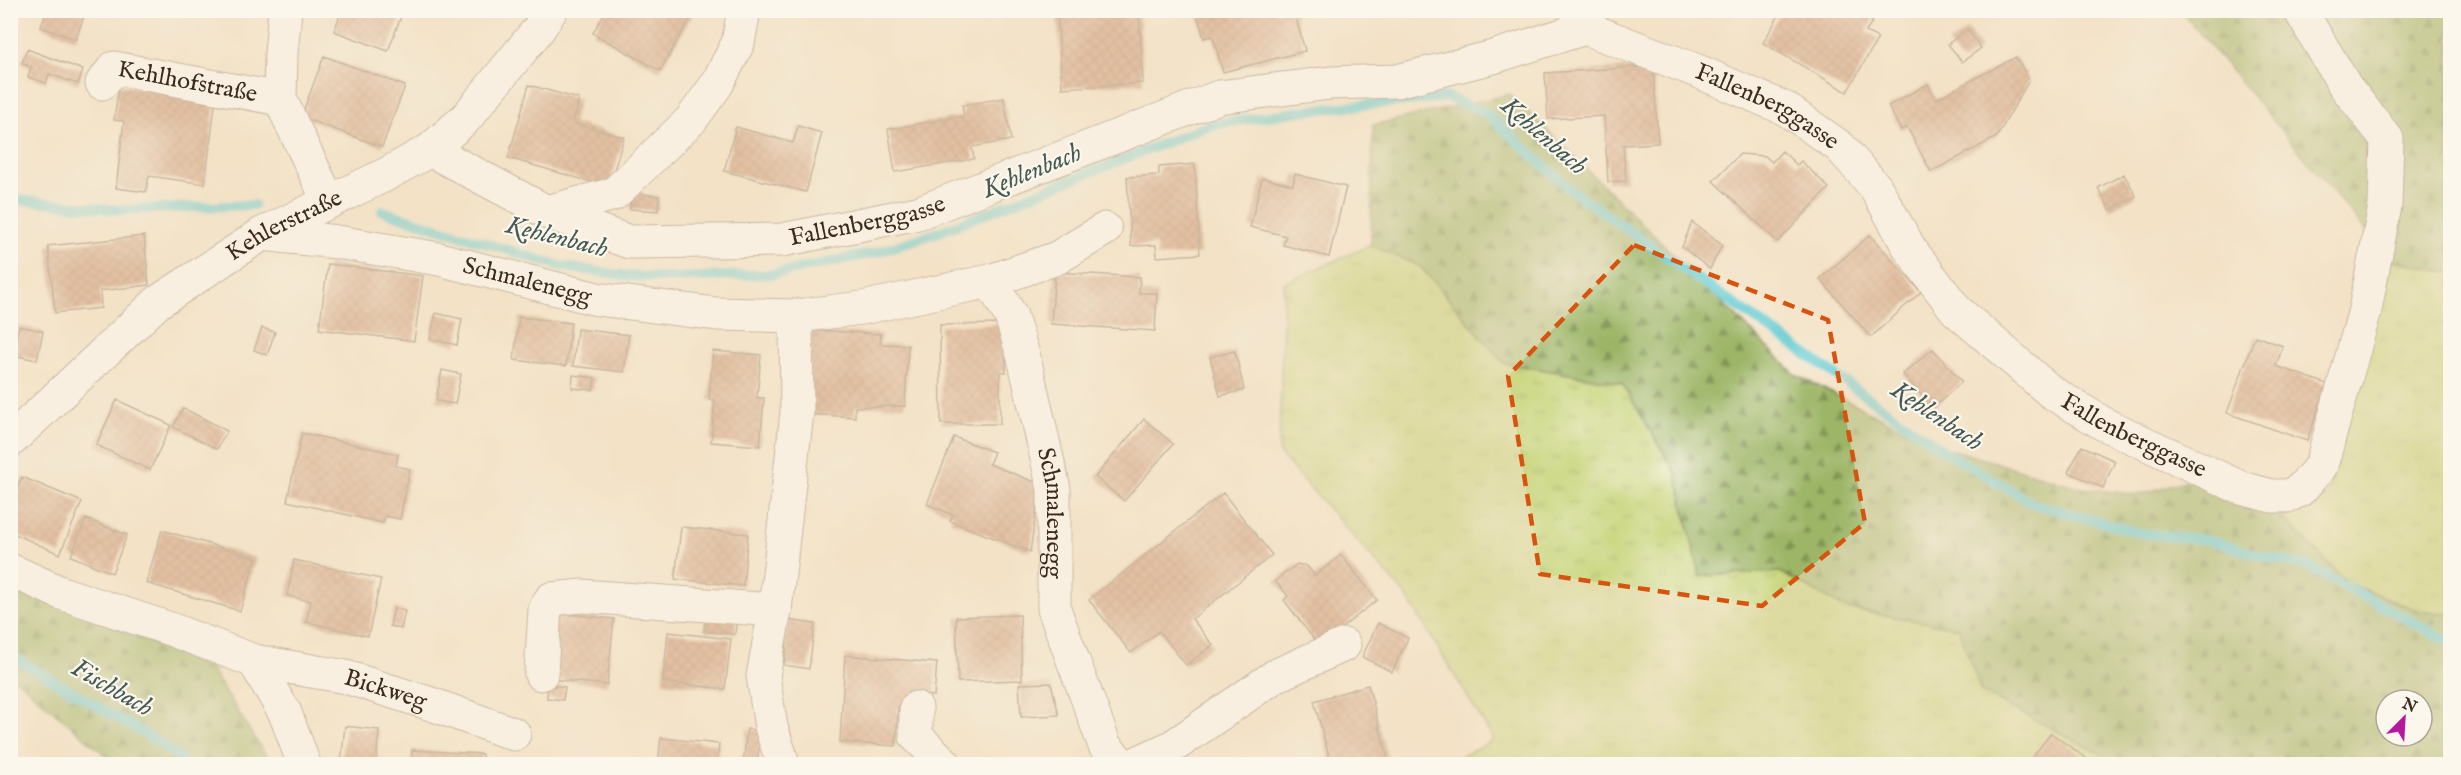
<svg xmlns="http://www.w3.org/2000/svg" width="2461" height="775" font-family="'IM FELL English',serif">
<defs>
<pattern id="grass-tufts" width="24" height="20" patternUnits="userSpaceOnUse" patternTransform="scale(1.5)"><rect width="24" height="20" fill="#c5d375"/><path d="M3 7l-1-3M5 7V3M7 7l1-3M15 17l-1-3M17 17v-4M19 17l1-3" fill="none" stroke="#aab565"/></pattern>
<pattern id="forest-firs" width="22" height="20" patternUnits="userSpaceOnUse" patternTransform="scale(1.5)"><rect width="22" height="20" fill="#9cb566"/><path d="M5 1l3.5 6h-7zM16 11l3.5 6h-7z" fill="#809353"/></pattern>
<pattern id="building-cross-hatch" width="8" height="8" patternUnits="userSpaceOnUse" patternTransform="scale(1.5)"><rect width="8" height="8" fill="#d09674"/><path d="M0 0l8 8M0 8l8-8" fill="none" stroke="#aa7b5f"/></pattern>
</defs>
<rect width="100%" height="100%" fill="#fbf7ec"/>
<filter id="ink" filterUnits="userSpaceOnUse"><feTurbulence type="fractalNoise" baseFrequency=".0167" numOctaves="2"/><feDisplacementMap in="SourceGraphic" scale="12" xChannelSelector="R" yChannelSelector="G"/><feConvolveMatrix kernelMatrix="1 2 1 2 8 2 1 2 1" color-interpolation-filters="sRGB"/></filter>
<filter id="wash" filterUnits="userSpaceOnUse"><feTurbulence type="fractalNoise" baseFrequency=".008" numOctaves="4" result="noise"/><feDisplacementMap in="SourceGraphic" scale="24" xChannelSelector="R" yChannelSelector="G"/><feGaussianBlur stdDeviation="1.35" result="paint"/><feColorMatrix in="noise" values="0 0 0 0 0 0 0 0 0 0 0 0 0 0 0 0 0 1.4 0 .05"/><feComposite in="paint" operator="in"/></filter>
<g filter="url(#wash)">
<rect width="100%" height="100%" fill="#f3e2c6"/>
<path fill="url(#grass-tufts)" stroke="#807e4a" stroke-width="1.5" d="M1371,245L1421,267L1504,363L1622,383L1676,473L1700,576L1780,572L1847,609L1959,628L1981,692L2111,759L2112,764H1447L1494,740L1406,595L1279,453L1284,283Z
M2390,259L2450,273V613L2421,612L2348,583L2282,517L2326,498Z"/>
<path fill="url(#forest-firs)" stroke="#6c7042" stroke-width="1.5" fill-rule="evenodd" d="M2181,11H2450V273L2390,259Z
M1510,94L1796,375L1933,444L2081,488L2138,495L2191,479L2282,517L2348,583L2421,612L2450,613V764H2112L2111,759L1981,692L1959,628L1847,609L1780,572L1700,576L1676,473L1622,383L1504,363L1421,267L1371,245L1373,125ZM2386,700H2422V736H2386Z
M11,580L211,669L271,764H116L11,675Z"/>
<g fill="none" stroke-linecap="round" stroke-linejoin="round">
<path stroke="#5dcad4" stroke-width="10" d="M10,199L118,210L254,205
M382,211L560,266L627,276L675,278L773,274L874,253L936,233L1210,125L1301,111L1447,97L1487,114L1571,190L1946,452L2034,504L2145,534L2209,540L2262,556L2307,566L2450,642
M10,655L160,743L187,764"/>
</g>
<g id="blocks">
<path fill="url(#building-cross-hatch)" d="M47,10H86L76,39L41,27Z
M342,10L403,11L388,51L334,31Z
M606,10H695L660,71L593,33Z
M1057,10H1139L1143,83L1062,88Z
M1196,10H1294L1305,51L1223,72L1213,36L1204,38Z
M1701,10H1719L1705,18Z
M1782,10H1830L1839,16L1842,10H1879L1866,32L1878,38L1847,92L1763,43Z
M1967,29L1981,48L1962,62L1948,44Z
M27,49L83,70L78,84L49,74L46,83L28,77L31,67L22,63Z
M324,56L405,86L382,147L301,117Z
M2016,57L2029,80L1997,137L1931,172L1907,127L1901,130L1888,106L1928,84L1936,99Z
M1653,66L1658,143L1623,145L1626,181L1608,182L1604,116L1548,119L1545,73Z
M119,85L216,97L205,184L149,176L146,192L116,188L124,121L114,120Z
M529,85L579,99L573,123L624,137L609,187L508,158Z
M1004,98L1011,140L972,147L974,159L895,172L888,129L964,116L962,105Z
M798,126L822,133L806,192L724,171L736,127L793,143Z
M1782,151L1797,165L1801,161L1829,188L1778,242L1713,181L1740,154L1765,156L1772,162Z
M1195,164L1200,254L1157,257L1156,245L1131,246L1127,177L1159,175V167Z
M1295,174L1346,187L1329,257L1283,245L1286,236L1250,227L1262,178L1293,185Z
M2124,174L2136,196L2110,210L2098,188Z
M631,193L659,196L658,211L630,209Z
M1692,222L1722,245L1710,269L1682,247Z
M1870,235L1921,292L1871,337L1820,279Z
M144,236L149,285L100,291L101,308L55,313L48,246Z
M328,264L423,276L414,341L319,329Z
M1055,272L1140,277L1139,293H1157L1155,331L1051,324Z
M436,313L462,319L457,345L430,339Z
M519,317L571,323L566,366L514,360Z
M1005,324L1006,372H1000V424H941L940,325Z
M19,326L43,331L37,360L13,355Z
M262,328L275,332L267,355L254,350Z
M577,329L629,335L624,372L573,366Z
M811,330L881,334L880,344L908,345L905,406L855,407V417L807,414Z
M2255,336L2283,346L2276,366L2327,384L2307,441L2227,413Z
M1933,349L1962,382L1933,408L1903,374Z
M713,351L761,355L757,398H764L760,446L711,442L715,400H709Z
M1235,351L1244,390L1220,396L1210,357Z
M442,370L461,374L455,404L436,401Z
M573,375L595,378L593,390L572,388Z
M117,400L171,425L150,470L96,445Z
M183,408L227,431L217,449L173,427Z
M1144,419L1173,444L1124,501L1095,477Z
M302,433L398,454L396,466L410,469L400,519L385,516L383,523L287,501Z
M954,437L994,452L989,464L1040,484L1030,552L950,521L953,515L927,504Z
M2082,446L2115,461L2103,488L2068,472Z
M22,477L82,502L60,554L10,532V504Z
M1223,493L1272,555L1192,619L1213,645L1186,665L1159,631L1131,653L1089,600Z
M86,519L127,535L112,573L71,556Z
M681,527L748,534L743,586L675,579Z
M162,530L256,558L240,611L146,583Z
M1341,555L1377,600L1319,646L1284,600L1288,596L1275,581L1297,564L1307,566L1315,576Z
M294,560L381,579L368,636L306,622L311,601L287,596Z
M394,608L405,611L401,629L390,626Z
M555,613L614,619L607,685L549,679Z
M706,614L737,617L735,634L704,631Z
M1020,615L1022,680L958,682L956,617Z
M788,620L815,624L809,669L784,665L787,643H784Z
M1378,623L1408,638L1392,672L1362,657Z
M668,632L731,639L725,689L663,682Z
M845,655L937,663L934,696L917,695L916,708L898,707L896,746L840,742Z
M1051,683L1059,715L1021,717L1019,684Z
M548,685L565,687L563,700L547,698Z
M1368,685L1388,758L1378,760L1379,764H1331L1314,701Z
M345,726L379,730L376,764H341Z
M747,729L761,731L757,764H743Z
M2051,733L2094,764H2027Z
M661,738L719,744L717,764H658Z
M412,750L482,754V764H411Z"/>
</g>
</g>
<g filter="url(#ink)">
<use href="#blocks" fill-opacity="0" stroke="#978672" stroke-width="1.5"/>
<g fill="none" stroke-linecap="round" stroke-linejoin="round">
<g stroke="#978672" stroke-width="35">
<g id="minor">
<path d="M285,10L281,54L280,99L329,202"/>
<path id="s1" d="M1576,10L1585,28L1700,72L1786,109L1840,147L1876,188L1910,249L1956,310L2051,392L2104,424L2241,488L2272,496H2288L2300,490L2321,466L2365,310L2385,206L2387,139L2345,86L2300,10"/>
<path id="s2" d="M102,83L114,68L280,99"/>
<path id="s3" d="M430,150L547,212L629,242L782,240L918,213L1219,97L1330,83L1397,81L1493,57L1585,28"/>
<path d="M547,212L614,194L691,120L717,84L738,43L744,10"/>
<path id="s4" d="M262,234L337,242L439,259L597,299L717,314L796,316L862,308L990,281L1011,316L1024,358L1054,489V609L1105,746L1121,764"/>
<path d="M990,281L1057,258L1105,229"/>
<path id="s5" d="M10,441L158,302L262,234L385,175L430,150L466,118L538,30L551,10"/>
<path d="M10,570L61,593L170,629L254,661L285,713L304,764"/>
<path id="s6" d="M254,661L346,677L434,705L514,734"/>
<path d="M541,674L545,609L551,599L582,596L775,610"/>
<path d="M916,708V736L945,764"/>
<path d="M783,764L771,727L763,676L775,610L797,412L796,316"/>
<path d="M1135,764L1172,747L1275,676L1344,645"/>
</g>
</g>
<use href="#minor" stroke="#fff" stroke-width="33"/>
</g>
</g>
<path d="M0 0H2461V775H0ZM1634,245L1828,320L1865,523L1762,606L1540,574L1508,376Z" fill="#f3e2c6" fill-opacity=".55" fill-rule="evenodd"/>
<path fill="none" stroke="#d7540e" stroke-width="4.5" stroke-dasharray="12 8" stroke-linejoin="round" d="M1634,245L1828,320L1865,523L1762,606L1540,574L1508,376Z"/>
<g text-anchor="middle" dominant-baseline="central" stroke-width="4.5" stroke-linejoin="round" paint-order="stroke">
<g font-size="24" fill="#3b2a1e" stroke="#fbf7ec">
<text stroke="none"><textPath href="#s2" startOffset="94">Kehlhofstraße</textPath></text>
<text stroke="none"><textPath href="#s1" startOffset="219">Fallenberggasse</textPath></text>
<text stroke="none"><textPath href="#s3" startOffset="460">Fallenberggasse</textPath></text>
<text stroke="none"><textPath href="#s5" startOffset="351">Kehlerstraße</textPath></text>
<text stroke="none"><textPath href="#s4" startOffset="270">Schmalenegg</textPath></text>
<text stroke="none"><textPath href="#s1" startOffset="723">Fallenberggasse</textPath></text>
<text stroke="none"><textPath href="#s4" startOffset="982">Schmalenegg</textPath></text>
<text stroke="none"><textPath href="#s6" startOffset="135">Bickweg</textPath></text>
</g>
<g font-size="26" font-style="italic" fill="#455a55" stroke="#fbf7ec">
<text transform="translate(1544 136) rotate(41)">Kehlenbach</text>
<text transform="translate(1032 171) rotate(-22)">Kehlenbach</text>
<text transform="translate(557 237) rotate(14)">Kehlenbach</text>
<text transform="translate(1937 416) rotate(34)">Kehlenbach</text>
<text transform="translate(112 688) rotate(30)">Fischbach</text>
</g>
</g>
<rect width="2461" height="775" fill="none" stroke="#fbf7ec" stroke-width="36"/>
<g transform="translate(2404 718) rotate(24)"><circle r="28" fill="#fbf7ec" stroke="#aea59a" stroke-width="1.5"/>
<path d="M0-4.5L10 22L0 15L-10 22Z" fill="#b5179e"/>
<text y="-9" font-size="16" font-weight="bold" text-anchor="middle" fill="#3b2a1e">N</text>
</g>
</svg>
